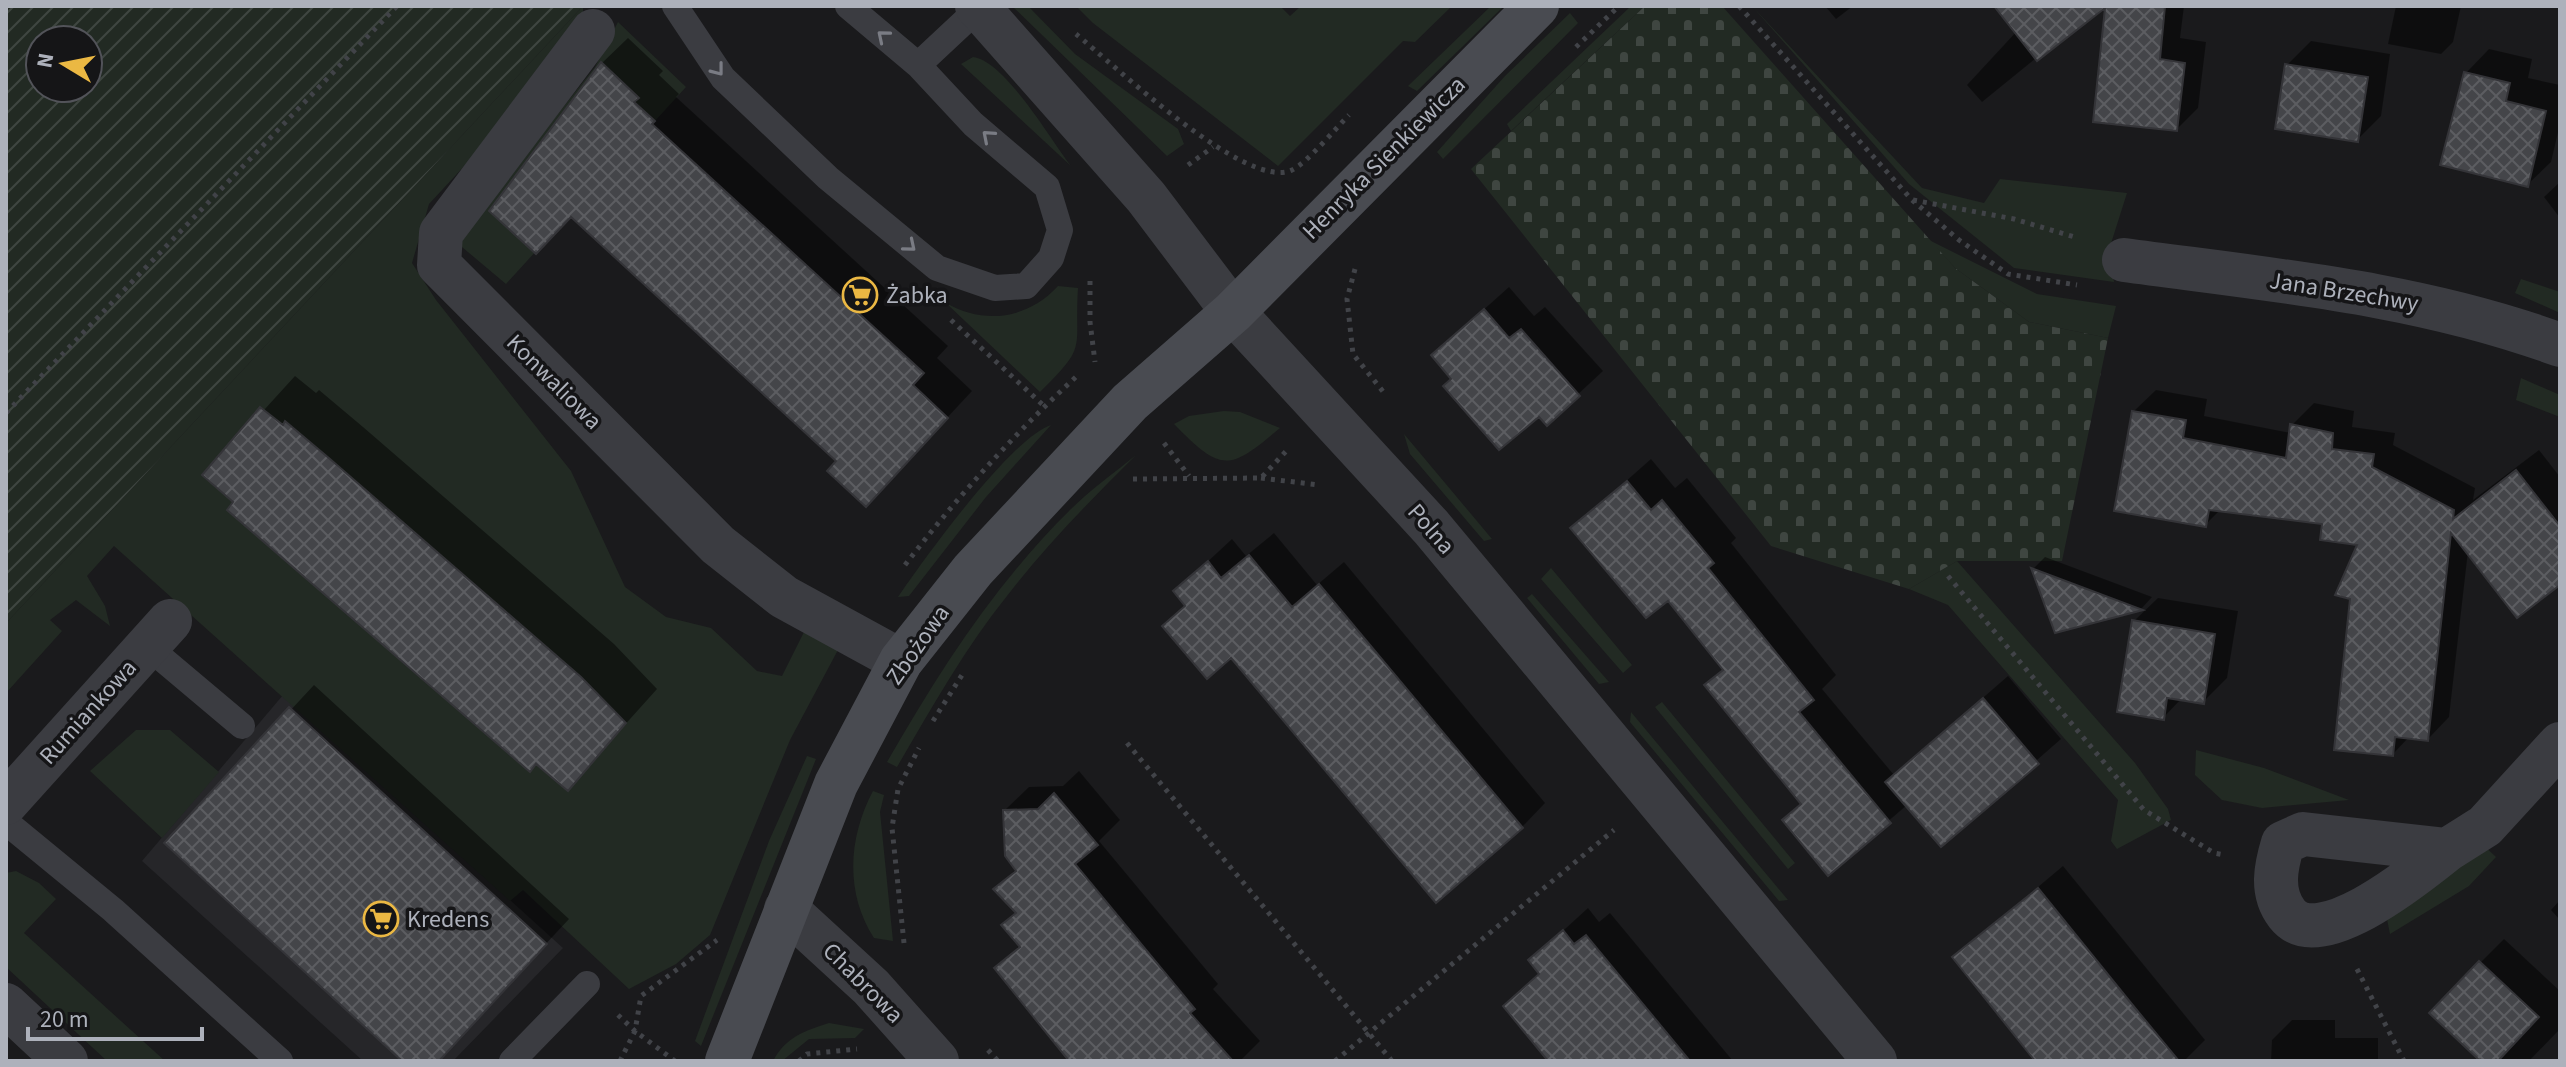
<svg xmlns="http://www.w3.org/2000/svg" width="2566" height="1067" font-family="'Source Sans 3',sans-serif">
<defs>
<pattern id="cemetery-stones" width="16" height="16" patternUnits="userSpaceOnUse" patternTransform="scale(2)"><rect width="16" height="16" fill="#222a23"/><path d="M2 7V4a2 2 0 0 1 4 0v3zM10 15v-3a2 2 0 0 1 4 0v3z" fill="#3f4641"/></pattern>
<pattern id="garden-furrows" width="10" height="10" patternUnits="userSpaceOnUse" patternTransform="scale(2)"><rect width="10" height="10" fill="#222a23"/><path d="M-1 1l2-2M0 10L10 0M9 11l2-2" fill="none" stroke="#3f4641"/></pattern>
<pattern id="building-cross-hatch" width="8" height="8" patternUnits="userSpaceOnUse" patternTransform="scale(2)"><rect width="8" height="8" fill="#444549"/><path d="M0 0l8 8M0 8l8-8" fill="none" stroke="#5c5d61"/></pattern>
</defs>
<rect width="100%" height="100%" fill="#1a1a1c"/>
<path fill="#262629" d="M283,695L563,948L453,1061H363L142,861Z"/>
<path fill="#222a23" d="M583,6V18L481,148L429,204L412,263L436,300L571,471L625,587L666,617L711,628L757,671L782,676L804,632L839,648L790,740L710,935L676,964L629,989L523,890L510,901L114,546L87,576L105,606L110,626L76,600L50,620L62,631L6,693V623Z
M1012,6H1028L1075,54L1178,129L1184,144L1167,156Z
M1076,6H1280L1290,16L1301,6H1452L1415,42L1403,41L1278,166L1093,23Z
M1491,6H1504L1417,91L1408,86Z
M1631,6H1645L1511,131L1507,124Z
M1752,6L1922,188L1984,203L2000,179L2127,193L2108,253L2114,282L2014,268L1909,184Z
M1570,13L1578,23L1443,159L1437,152L1505,76Z
M618,22L686,87L506,284L456,242L595,67Z
M973,57C1005,61 1051,140 1071,166L961,64Z
M1929,240L2037,294L2116,306L2108,338L2029,322L1955,268Z
M2521,279L2560,292V313L2515,293Z
M1058,286L1078,288C1074,351 1089,344 1040,392L946,303C984,325 1028,319 1058,286Z
M2521,378L2560,395V417L2516,400Z
M1224,411L1240,412L1280,428C1229,471 1222,473 1174,424L1189,416Z
M1051,425L986,497L909,596L898,597C924,559 1011,438 1051,425Z
M1404,434L1492,539L1484,541L1410,454Z
M1136,455C1091,500 1046,545 1007,596C965,648 931,709 897,767L887,762C940,670 995,584 1070,510C1090,490 1114,473 1136,455Z
M1957,561L2135,763L2168,809L2171,820L2117,849L2111,841L2118,800L1948,605L1909,589Z
M1551,568L1632,665L1623,673L1541,579Z
M1532,594L1609,682L1599,684L1527,598Z
M1662,702L1795,863L1788,869L1655,707Z
M1631,712L1788,900L1779,901L1630,722Z
M136,730H170L219,772L162,838L90,771Z
M2196,750L2264,768L2349,800L2262,808L2222,800L2195,775Z
M807,756L816,759L701,1046L695,1041L769,841Z
M873,791L884,795L880,812L893,941L874,938C845,893 848,838 873,791Z
M2480,842L2496,857L2469,886L2390,934L2387,919Z
M16,871L39,883L56,899L24,933L165,1061H107L6,967V873Z
M829,1023L864,1029L855,1038L809,1039L782,1061H773C786,1037 804,1031 829,1023Z"/>
<path fill="url(#cemetery-stones)" d="M1645,6H1722L1955,268L2029,322L2108,338L2062,561H1957L1909,589L1771,546L1471,169Z"/>
<path fill="url(#garden-furrows)" fill-rule="evenodd" d="M6,6H583L6,623ZM40,40H88V88H40Z"/>
<path fill="#0007" d="M1825,6H1853L1836,19Z
M1997,6H2100L1982,102L1967,85L2017,31Z
M2108,6H2184L2180,38L2206,42L2198,108L2177,129Z
M2396,6H2461L2453,42L2441,54L2388,44Z
M628,38L663,71L659,75L679,94L676,97L948,346L937,358L972,391L891,478L839,461L602,63Z
M2311,41L2390,54L2381,116L2357,140L2287,65Z
M2489,49L2532,59L2528,78L2560,85V124L2551,162L2527,185L2466,73Z
M2560,182V218L2544,197Z
M1509,287L1534,316L1545,307L1603,371L1547,423L1539,414L1453,378L1433,355Z
M295,376L316,393L319,390L363,427L614,644L657,689L568,788L205,475Z
M2156,390L2207,399L2204,416L2291,433L2292,425L2314,403L2354,411L2352,427L2395,433L2393,445L2475,488L2473,500L2539,450L2560,477V582L2468,551L2449,717L2428,739L2409,737L2393,754L2360,543L2324,522L2220,510L2205,525L2134,411Z
M1651,459L1675,488L1687,478L1736,538L1731,543L1836,675L1822,689L1894,775L2008,676L2061,739L1941,844L1907,805L1828,873L1784,820L1802,803L1707,685L1724,668L1668,598L1573,528Z
M1274,533L1317,585L1344,562L1545,803L1522,827L1231,655L1165,626L1186,604L1176,591L1232,539L1246,556Z
M2045,557L2152,597L2142,608L2057,630L2033,569Z
M2158,598L2238,611L2227,678L2203,702L2182,698L2163,718L2134,621Z
M314,685L569,919L437,1061H405L167,843Z
M1079,771L1120,820L1099,841L1218,984L1213,989L1260,1041L1240,1061H1073L997,968L1020,945L1004,925L1017,911L995,889L1017,868L1005,810L1029,787L1063,786Z
M2063,866L2205,1040L2184,1061H2059L1955,957Z
M2560,900V920L2551,910Z
M1588,908L1599,922L1610,913L1733,1061H1551L1505,1006L1540,972L1531,960Z
M2504,939L2560,991V1029L2529,1061H2483L2480,963Z
M2292,1020H2335V1038H2378V1061H2271L2272,1040Z"/>
<path fill="url(#building-cross-hatch)" stroke="#343438" stroke-width="2" d="M1994,6H2165L2160,59L2185,63L2177,131L2093,122L2105,8L2037,61Z
M601,62L639,98L634,102L655,121L652,124L924,373L913,385L948,418L866,507L827,471L836,461L571,217L536,254L489,211Z
M2285,64L2368,77L2358,142L2275,129Z
M2464,72L2510,83L2506,101L2546,111L2528,187L2440,165Z
M1484,309L1509,338L1521,329L1580,396L1547,426L1539,417L1499,450L1443,386L1451,379L1431,355Z
M260,407L283,425L285,421L330,459L581,677L626,723L568,791L536,764L530,772L227,510L233,502L202,475Z
M2132,411L2186,420L2183,438L2286,458L2290,424L2333,433L2332,449L2374,454L2372,467L2454,510L2453,519L2516,470L2560,526V585L2517,618L2451,533L2428,741L2395,737L2393,756L2334,750L2350,599L2335,595L2357,545L2320,540L2322,524L2209,510L2206,527L2114,511Z
M1627,481L1651,510L1662,500L1714,563L1708,568L1814,700L1799,712L1891,823L1828,876L1782,820L1801,804L1704,685L1723,670L1668,601L1646,618L1570,528Z
M1249,555L1292,607L1319,584L1523,828L1436,903L1231,658L1207,679L1162,626L1185,606L1173,591L1208,561L1221,578Z
M2031,568L2143,610L2055,633Z
M2132,620L2215,634L2204,704L2167,698L2164,720L2117,712Z
M1983,698L2039,764L1941,847L1885,782Z
M289,707L547,944L439,1061H402L164,843Z
M1054,793L1098,845L1075,864L1195,1009L1190,1013L1233,1061H1069L994,968L1020,947L1001,925L1016,913L993,889L1016,871L1005,856L1003,810L1038,809Z
M2038,888L2131,1003L2179,1061H2035L1952,957Z
M1563,930L1574,944L1586,935L1690,1061H1548L1503,1006L1539,974L1528,960Z
M2479,961L2539,1017L2498,1061H2480L2429,1013Z"/>
<g fill="none" stroke-linecap="round" stroke-linejoin="round">
<path stroke="#414348" stroke-width="5" stroke-dasharray="4 6" stroke-linecap="butt" d="M1739,6L1912,200L1959,240L2008,274L2077,285
M1076,34C1113,64 1247,192 1292,170C1308,162 1335,129 1349,115
M1576,47L1619,6
M1188,165L1213,147
M1913,200L2014,219L2078,238
M1355,269L1347,299L1353,354L1385,394
M1090,281V322L1095,362
M951,320L1044,406
M6,413L397,6
M1164,443L1189,476
M1261,478L1319,485
M1133,479L1261,478L1289,448
M905,565C958,496 1014,434 1078,375
M1948,576L2144,810L2214,853L2225,855
M933,721L962,675
M1127,743L1392,1061
M904,943L892,828L898,789L919,748
M2357,969L2404,1061
M618,1015L635,1031L641,996L717,940
M988,1050L998,1061
M620,1061L635,1031L675,1061
M799,1061L807,1054L857,1049
M1335,1061L1614,830"/>
<path stroke="#3b3c41" stroke-width="26" d="M675,6L723,78L828,178L937,268L995,288L1026,286L1051,258L1060,230L1047,187L973,124L918,65L848,6
M918,65L979,8
M147,646L242,726
M6,822L113,910L280,1061
M512,1061L587,984"/>
<path stroke="#3b3c41" stroke-width="44" d="M977,6L1146,197L1233,312L1431,527L1875,1061
M593,31L441,233L439,265L718,545L784,597L901,661
M2124,260C2272,280 2420,293 2560,345
M6,803L170,621
M2447,850C2418,873 2319,955 2287,914C2270,892 2276,866 2283,843L2303,834L2447,850L2485,826L2560,744
M786,909L871,987L937,1061
M6,1005L66,1061"/>
<path stroke="#494b51" stroke-width="44" d="M727,1061L836,784L901,661L973,570L1130,402L1233,312L1537,6"/>
</g>
<defs><path id="oneway-chevron" d="M-2-3.5L2.5 0L-2 3.5" fill="none" stroke-width="1.6" stroke-linecap="round" stroke-linejoin="round" transform="scale(2)"/></defs>
<g stroke="#7a7c84">
<use href="#oneway-chevron" transform="translate(883 36) rotate(-140)"/>
<use href="#oneway-chevron" transform="translate(718 70) rotate(52)"/>
<use href="#oneway-chevron" transform="translate(988 136) rotate(-139)"/>
<use href="#oneway-chevron" transform="translate(910 246) rotate(40)"/>
</g>
<defs>
<g id="supermarket-ring" transform="scale(1.8)"><circle r="9.5" fill="#151517" stroke="#ebb843" stroke-width="1.5"/><path d="M-6-5.5h2.5l.6 2H6L4.5 2H-2.5L-4.4-4H-6ZM-1.5 3.2a1.3 1.3 0 1 0 .1 0ZM3 3.2a1.3 1.3 0 1 0 .1 0Z" fill="#ebb843"/></g>
</defs>
<g fill-rule="evenodd">
<use href="#supermarket-ring" x="860" y="295"/>
<use href="#supermarket-ring" x="381" y="919"/>
</g>
<g text-anchor="middle" dominant-baseline="central" stroke-width="7" stroke-linejoin="round" paint-order="stroke">
<g font-size="24" fill="#adb1bb" stroke="#151517">
<text transform="translate(1384 158) rotate(-45)">Henryka Sienkiewicza</text>
<text transform="translate(2344 292) rotate(9)">Jana Brzechwy</text>
<text transform="translate(554 382) rotate(45)">Konwaliowa</text>
<text transform="translate(1431 529) rotate(49)">Polna</text>
<text transform="translate(918 645) rotate(-55)">Zbożowa</text>
<text transform="translate(88 712) rotate(-48)">Rumiankowa</text>
<text transform="translate(863 983) rotate(45)">Chabrowa</text>
</g>
<g font-size="24" fill="#adb1bb" stroke="#151517" text-anchor="start">
<text x="886" y="295">Żabka</text>
<text x="407" y="919">Kredens</text>
</g>
</g>
<rect width="2566" height="1067" fill="none" stroke="#adb1bb" stroke-width="16"/>
<g transform="translate(64 64) rotate(280)"><circle r="38" fill="#151517" stroke="#525359" stroke-width="2"/>
<path d="M0-6L14 30L0 20L-14 30Z" fill="#ebb843"/>
<text y="-12" font-size="22" font-weight="bold" text-anchor="middle" fill="#adb1bb">N</text>
</g>
<path d="M28 1027v12h174v-12" fill="none" stroke="#adb1bb" stroke-width="4"/>
<text x="40" y="1027" font-size="24" fill="#adb1bb" stroke="#151517" stroke-width="6" paint-order="stroke">20 m</text>
</svg>
